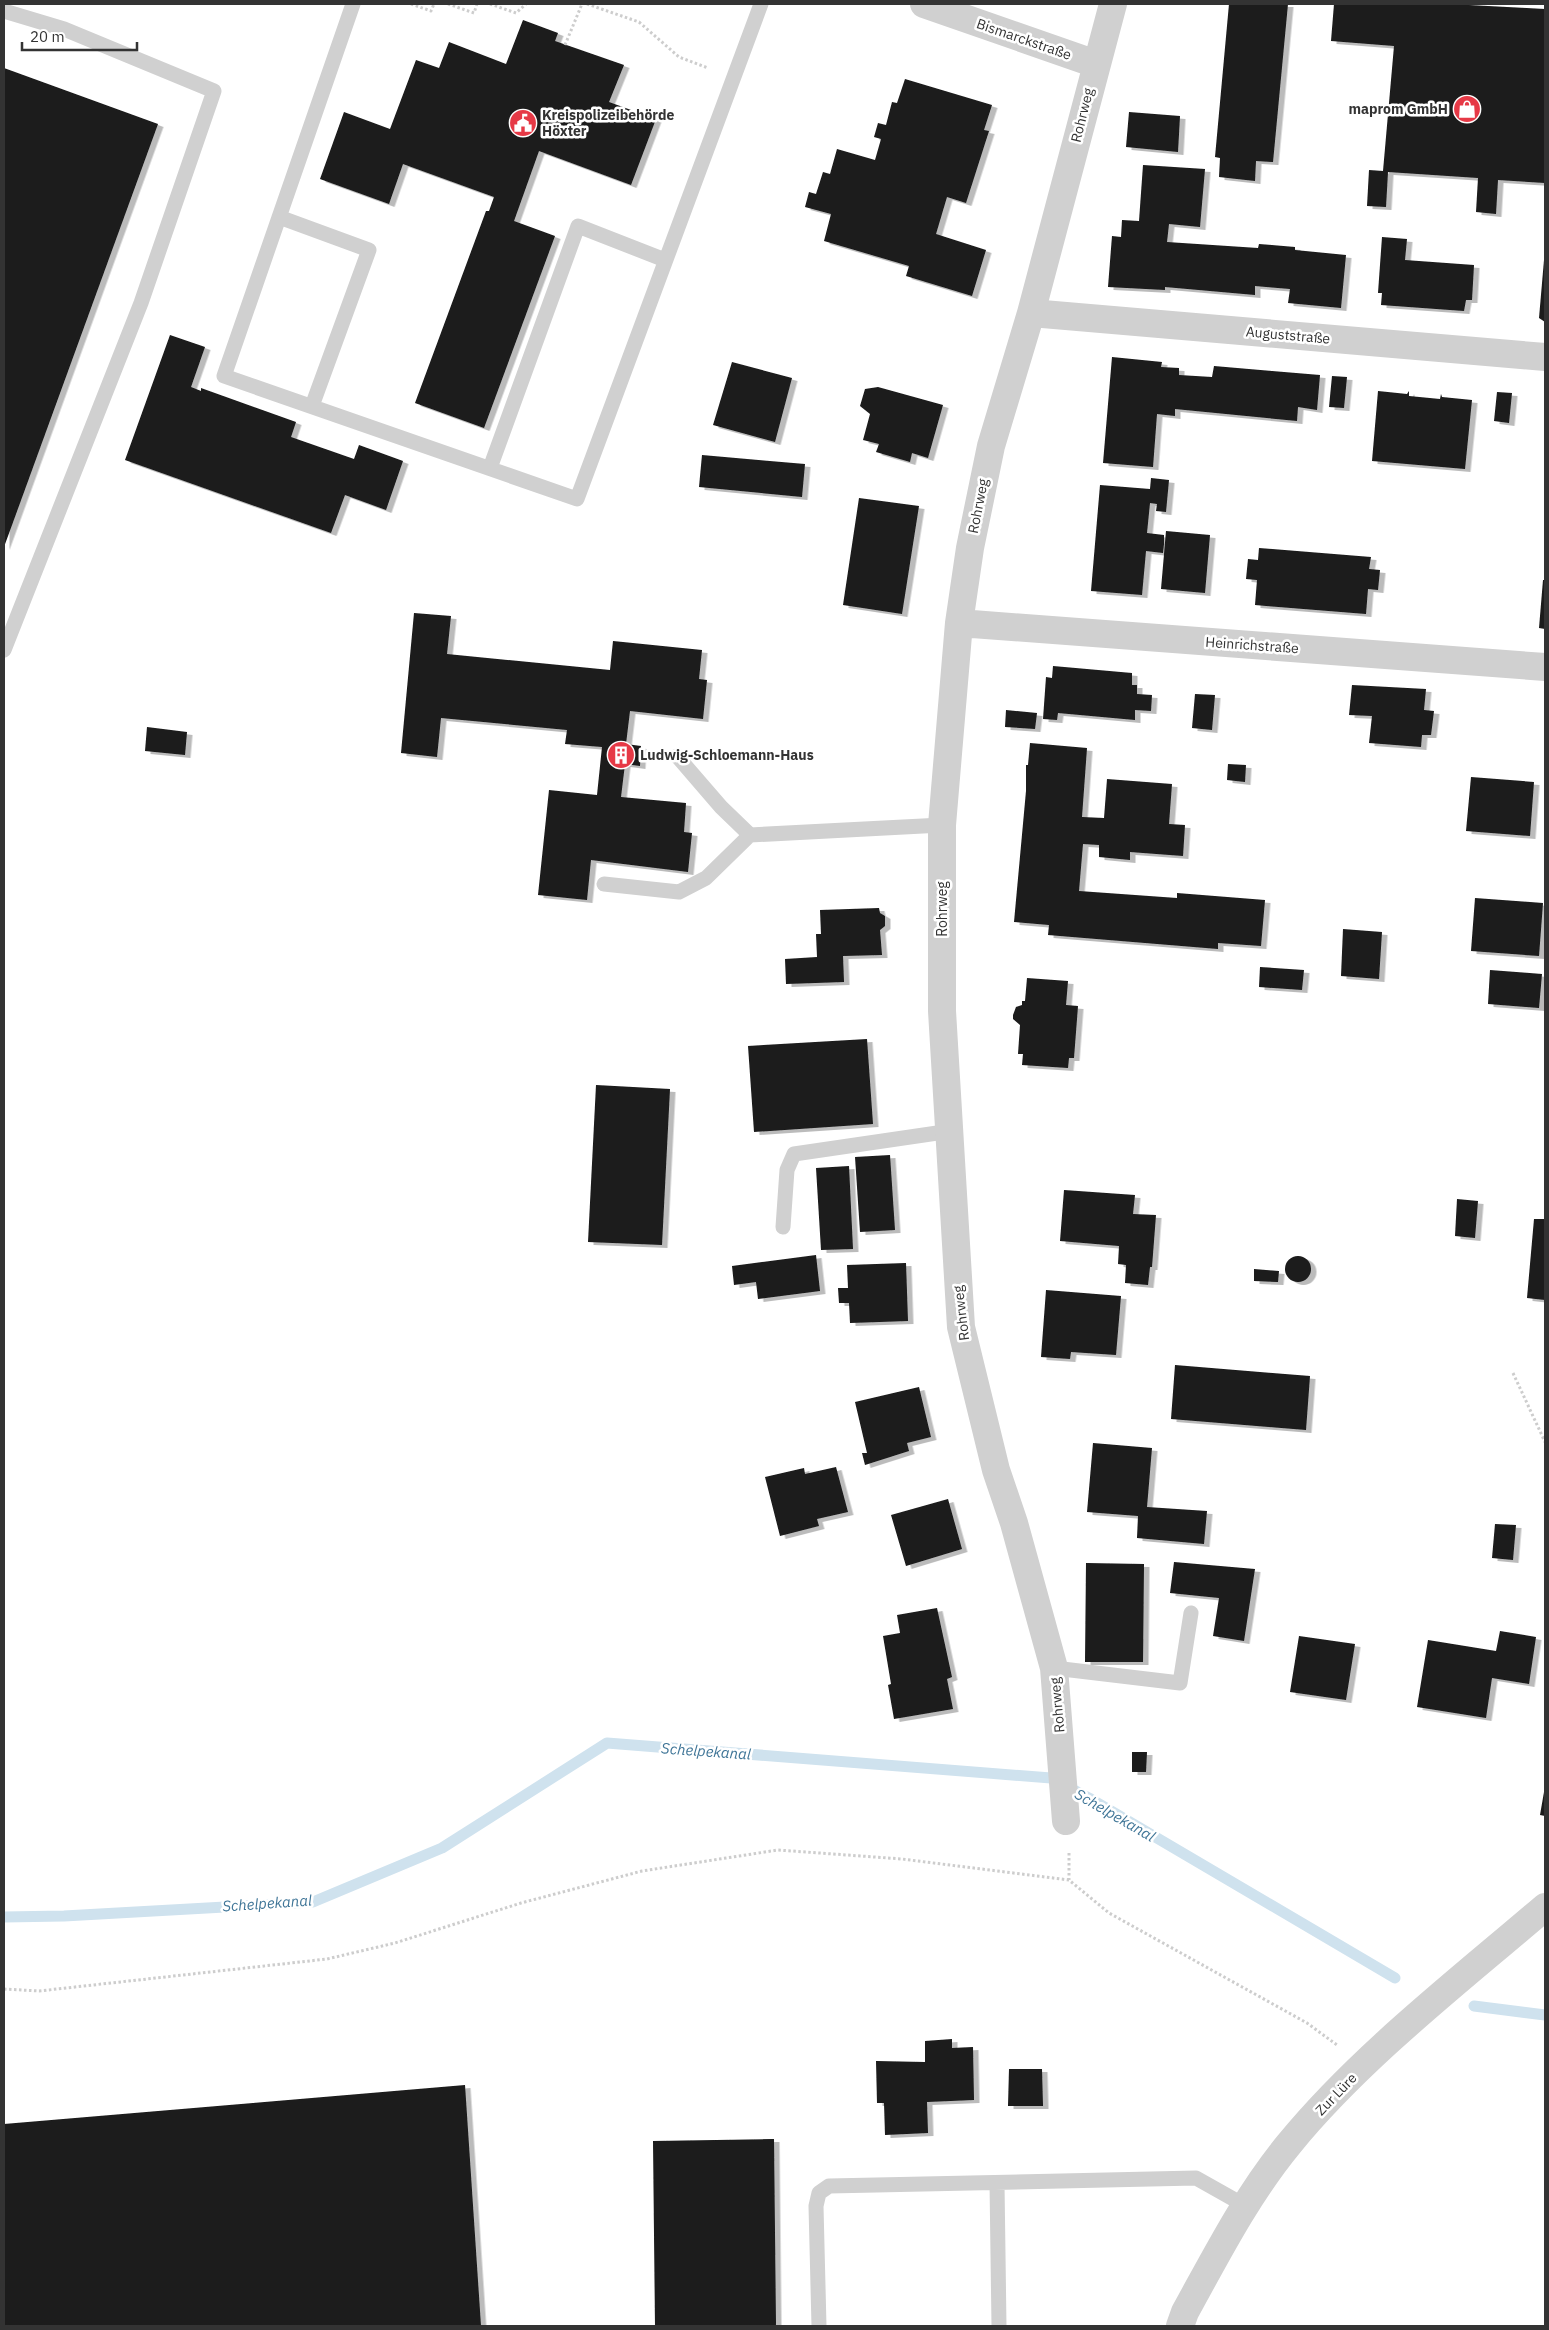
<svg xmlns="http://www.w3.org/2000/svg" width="1549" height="2330" font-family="'IBM Plex Sans',sans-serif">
<defs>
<filter id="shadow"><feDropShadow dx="5.5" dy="3" stdDeviation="0" flood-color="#0004"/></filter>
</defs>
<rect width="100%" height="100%" fill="#fff"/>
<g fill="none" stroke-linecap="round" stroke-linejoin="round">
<path stroke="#cfe2ee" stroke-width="11" d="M4,1917L64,1916L313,1902L442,1848L607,1743L1051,1778L1089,1798L1395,1978
M1474,2006L1545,2015"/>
</g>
<path fill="#1a1a1a" filter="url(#shadow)" d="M1229,4H1288L1273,162L1256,161L1255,181L1219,177L1220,158L1215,157Z
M1334,4H1450L1545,9V183L1498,180L1496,214L1476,212L1478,178L1388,172L1386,207L1367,206L1369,170L1383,171L1394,46L1331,41Z
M523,20L558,33L555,41L624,65L609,102L656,119L631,185L539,151L514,221L555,236L484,428L415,403L486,211H489L494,197L403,164L389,204L320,179L344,112L390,129L416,60L439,68L449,42L506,64Z
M4,68L158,124L4,547Z
M905,79L992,105L984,130L989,131L966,203L947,197L936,234L986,250L972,296L906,276L909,266L824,241L831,214L805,207L809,192L816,194L823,172L830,174L837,149L875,160L881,139L874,137L878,123L886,125L892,102L897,103Z
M1129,112L1180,116L1178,152L1126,147Z
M1143,165L1205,169L1200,227L1169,224L1167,242L1258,248L1259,244L1295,247V250L1346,255L1341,308L1288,303L1290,289L1255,286V295L1165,287V290L1108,287L1112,236L1121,237L1122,220L1139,221Z
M1382,237L1407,239L1405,260L1474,265L1472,300H1466L1464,311L1381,305L1382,293H1378Z
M1544,260H1545V322L1539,318Z
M170,335L205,347L191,387L201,391V388L296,422L291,437L354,459L359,445L403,461L386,510L345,495L331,533L125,460Z
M1112,357L1162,362L1161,367L1179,368V375L1212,377L1214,366L1320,375L1317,410L1298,407L1297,421L1175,409V416L1157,414L1153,467L1103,463Z
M732,362L792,378L775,442L713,425Z
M1332,376L1347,377L1344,408L1329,407Z
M878,387L943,405L928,458L912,453L910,462L876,452L879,444L863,440L870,414L860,406L865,389Z
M1378,391L1407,394L1409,391V396L1440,399L1441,394L1442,397L1472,400L1465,469L1372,461Z
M1497,392L1512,393L1509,423L1494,421Z
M702,455L805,464L802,497L699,487Z
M1151,478L1169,480L1166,512L1156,511L1157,504L1150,503L1147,533L1164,535V544L1163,553L1146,551L1142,595L1091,591L1100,485L1150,489Z
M859,498L919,506L902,614L843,605Z
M1166,531L1210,535L1205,593L1161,589Z
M1259,548L1371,557L1369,569L1380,570L1378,590L1368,589L1366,614L1255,605L1257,580L1246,579L1248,559L1258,560Z
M1543,580H1545V629L1539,628Z
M414,613L451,616L447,654L610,670L613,641L702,650L699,679L707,680L703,719L630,711L626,744L641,746L640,766L625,764L621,797L686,803L684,832L692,833L688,872L591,860L587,900L538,895L549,790L597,795L602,747L565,744L567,730L441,718L437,757L401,753Z
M1053,666L1132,673V685H1137V694L1152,695L1151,711L1135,710V720L1058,713L1057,720L1043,719L1046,677L1052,678Z
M1352,685L1426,689L1424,710L1434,711L1431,735H1422L1421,747L1369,743L1372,716L1349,715Z
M1195,694L1215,695L1212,730L1192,728Z
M1006,710L1037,713L1035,729L1005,727Z
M147,727L187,732L185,755L145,751Z
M1030,743L1087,748L1082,817L1104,818L1107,779L1172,784L1169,824L1185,825L1183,856L1130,852V860L1099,857V845L1083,844L1079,891L1177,898V893L1265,900L1261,946L1218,943V949L1048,935L1049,925L1014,922L1026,791V765H1028Z
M1228,764L1246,765L1245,782L1227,780Z
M1471,777L1534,782L1530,836L1466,831Z
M1475,898L1543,903L1539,956L1471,951Z
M879,908L880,913L885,916V926L880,930L882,955L843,956L844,982L786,984L785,959L817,957L816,934H821L820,910Z
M1343,929L1382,932L1379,979L1341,976Z
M1260,967L1304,970L1302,990L1259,987Z
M1490,970L1542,974L1539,1008L1488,1004Z
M1027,978L1068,981L1066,1005L1078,1006L1074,1058H1069L1068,1068L1022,1065L1023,1054H1018L1020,1025L1013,1019V1015L1016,1007L1022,1005V1001H1025Z
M867,1039L873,1124L754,1132L748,1046Z
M596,1085L670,1089L662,1245L588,1242Z
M890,1155L895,1230L860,1232L855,1157Z
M849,1166L853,1249L821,1250L816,1168Z
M1064,1190L1135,1195L1133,1214L1156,1215L1152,1267H1150L1148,1285L1125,1283L1126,1265L1118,1264L1119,1246L1060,1241Z
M1457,1199L1478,1201L1475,1238L1455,1236Z
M1534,1219H1545V1300L1527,1298Z
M816,1255L820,1291L758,1299L756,1282L734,1285L732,1266Z
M1285 1269a13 13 0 1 1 26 0a13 13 0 1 1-26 0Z
M906,1263L908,1321L850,1323L849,1303H839L838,1288H848L847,1265Z
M1254,1269L1279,1271L1278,1282L1254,1281Z
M1046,1290L1121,1296L1116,1355L1071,1352L1070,1359L1041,1357Z
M1175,1365L1310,1376L1306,1430L1171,1419Z
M919,1387L931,1437L907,1443L909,1451L865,1465L862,1453H867L855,1402Z
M1093,1443L1152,1448L1147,1507L1207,1511L1204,1544L1137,1538L1138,1516L1087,1512Z
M836,1467L848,1512L817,1519L819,1526L780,1536L765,1477L804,1468L805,1474Z
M948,1499L962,1549L906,1566L891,1515Z
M1495,1524L1516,1525L1513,1560L1492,1558Z
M1174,1562L1255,1569L1244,1641L1213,1636L1219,1598L1170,1593Z
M1086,1563L1144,1564L1143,1662H1085Z
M937,1608L952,1677L947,1679L953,1709L894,1719L888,1685L891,1684L883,1636L900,1633L897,1615Z
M1500,1631L1536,1637L1529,1684L1492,1678L1486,1718L1417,1707L1428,1640L1496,1651Z
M1299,1636L1355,1644L1346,1700L1290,1692Z
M1132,1752H1147L1146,1772H1132Z
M1544,1792H1545V1816L1540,1815Z
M952,2039V2048L973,2047L974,2100L927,2102L928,2133L885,2135L884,2103H877L876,2061L925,2062V2041Z
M1009,2069H1042L1043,2106H1008Z
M465,2085L481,2326H4V2124Z
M774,2139L776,2326H655L653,2141Z"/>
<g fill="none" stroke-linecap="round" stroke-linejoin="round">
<path stroke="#cdcdcd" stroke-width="3" stroke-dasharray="2.5 2.5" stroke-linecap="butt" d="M411,4L431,11L434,4
M448,4L474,13L477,4
M490,4L516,13L526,4
M587,4L639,22L679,57L708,68
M565,45L582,4
M1513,1373L1545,1442
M1069,1853V1880
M4,1989L39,1991L327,1959L395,1943L521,1903L642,1871L778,1850L902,1859L1069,1880L1109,1913L1307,2023L1337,2045"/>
<path stroke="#d0d0d0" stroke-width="15" d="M353,4L224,376L577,499L761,4
M4,11L64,29L214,91L141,303L4,650
M279,217L369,250L312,406
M490,468L578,226L665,260
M677,756L721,807L750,835L942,825
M604,884L679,892L706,878L750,835
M783,1227L787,1170L794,1154L951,1131
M1054,1668L1180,1683L1191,1613
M997,2183L999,2326
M819,2326L816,2206L819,2193L829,2186L1196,2178L1244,2205"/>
<path stroke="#d0d0d0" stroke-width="28" d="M924,4L1096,64
M1031,313L1545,357
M959,623L1545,667
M1066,1821L1054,1668L1014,1523L996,1470L961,1327L942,1011V825L959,623L970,548L991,446L1031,313L1113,4
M1180,2326L1185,2312C1217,2254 1247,2195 1289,2144C1360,2057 1460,1980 1545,1907"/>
</g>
<defs>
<g id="shop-disc" transform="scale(1.4375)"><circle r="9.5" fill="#e63946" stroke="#fff"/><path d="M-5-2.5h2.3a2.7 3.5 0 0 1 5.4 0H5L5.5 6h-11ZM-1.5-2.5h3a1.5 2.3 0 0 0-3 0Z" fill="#fff"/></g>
<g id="civic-disc" transform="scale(1.4375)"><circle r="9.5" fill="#e63946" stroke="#fff"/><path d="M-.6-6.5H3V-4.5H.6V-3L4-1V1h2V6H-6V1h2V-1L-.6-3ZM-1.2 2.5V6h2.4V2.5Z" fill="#fff"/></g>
<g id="building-disc" transform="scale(1.4375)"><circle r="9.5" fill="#e63946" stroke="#fff"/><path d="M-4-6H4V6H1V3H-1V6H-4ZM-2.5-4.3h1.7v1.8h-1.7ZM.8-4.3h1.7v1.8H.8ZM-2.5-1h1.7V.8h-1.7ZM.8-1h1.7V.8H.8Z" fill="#fff"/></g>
</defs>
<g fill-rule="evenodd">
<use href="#shop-disc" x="1467" y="109"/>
<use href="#civic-disc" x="523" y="123"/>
<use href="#building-disc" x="621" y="755"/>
</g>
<g text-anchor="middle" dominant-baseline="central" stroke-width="5" stroke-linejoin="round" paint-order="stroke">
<g font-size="14" fill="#333" stroke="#fff">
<text transform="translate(1024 39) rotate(19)">Bismarckstraße</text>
<text transform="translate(1082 115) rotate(-76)">Rohrweg</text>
<text transform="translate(1288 335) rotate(5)">Auguststraße</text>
<text transform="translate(978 506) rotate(-79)">Rohrweg</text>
<text transform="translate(1252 645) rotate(4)">Heinrichstraße</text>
<text transform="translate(942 909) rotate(-90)">Rohrweg</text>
<text transform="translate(961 1313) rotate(-97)">Rohrweg</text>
<text transform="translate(1057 1705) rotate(-95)">Rohrweg</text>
<text transform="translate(1336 2094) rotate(-46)">Zur Lüre</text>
</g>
<g font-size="14" font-weight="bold" fill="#333" stroke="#fff" text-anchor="start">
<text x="1448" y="109" text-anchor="end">maprom GmbH</text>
<text x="542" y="115">Kreispolizeibehörde<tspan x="542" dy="16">Höxter</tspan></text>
<text x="640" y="755">Ludwig-Schloemann-Haus</text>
</g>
<g font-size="15" font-style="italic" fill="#3f7597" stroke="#fff">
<text transform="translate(706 1751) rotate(4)">Schelpekanal</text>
<text transform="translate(1115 1815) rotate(30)">Schelpekanal</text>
<text transform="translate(267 1903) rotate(-4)">Schelpekanal</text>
</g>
</g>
<rect width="1549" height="2330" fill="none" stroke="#333333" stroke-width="10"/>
<path d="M22 42v8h115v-8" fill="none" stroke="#333333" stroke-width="2.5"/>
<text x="30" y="42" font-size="15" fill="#333333" stroke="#ffffff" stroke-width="4" paint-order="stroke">20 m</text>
</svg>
